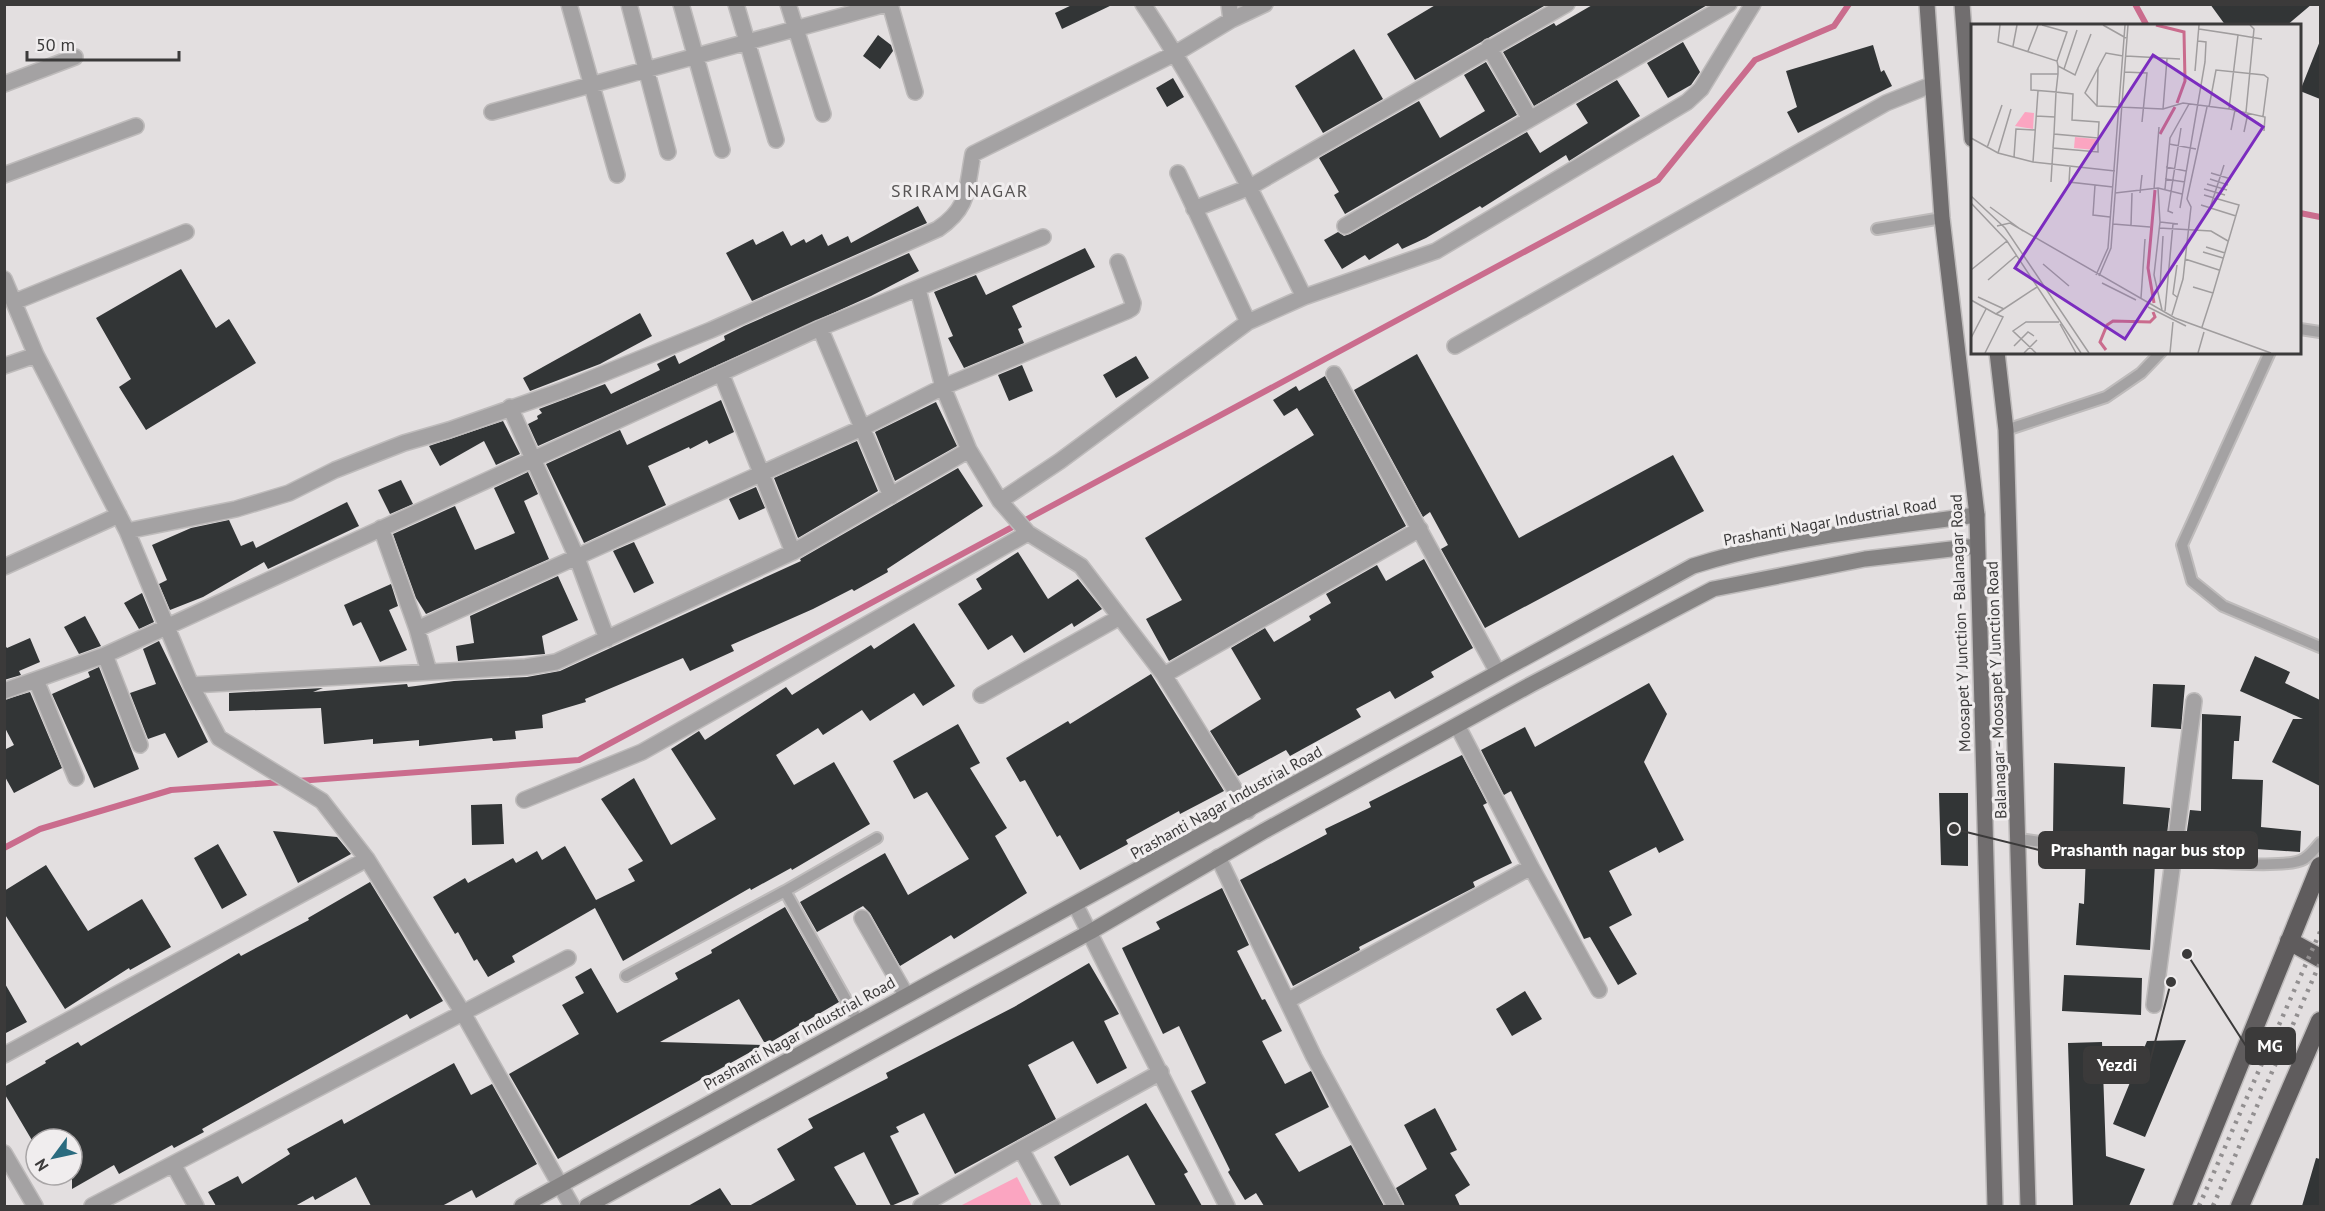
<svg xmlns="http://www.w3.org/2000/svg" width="2325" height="1211" font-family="'PT Sans',sans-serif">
<rect width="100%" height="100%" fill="#e3dfe0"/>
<path fill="#fba5c1" d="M1017,1177L1032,1206H960Z"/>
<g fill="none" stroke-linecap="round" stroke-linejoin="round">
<path stroke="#ca6c8d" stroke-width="6" d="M2135,4L2147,26
M2300,213L2320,217
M297,781L579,760L1658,180L1755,60L1834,26L1849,4
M4,848L40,829L171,790L284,782"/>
</g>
<path fill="#323536" d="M1074,4H1114L1062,29L1055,13Z
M1437,4H1543L1544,6L1415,80L1387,34Z
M1594,4H1709L1534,106L1503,52L1554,23L1556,26Z
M2210,4H2312L2286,26H2226Z
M878,35L891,45L893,51L880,69L863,56Z
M2320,41V99L2300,91Z
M1683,42L1700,72L1691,85L1668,98L1647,63Z
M1873,45L1881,72L1884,70L1892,86L1798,133L1787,112L1797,107L1786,71Z
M1354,49L1383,99L1323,133L1295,86Z
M1486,62L1517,115L1345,214L1334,195L1339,192L1319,158L1419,101L1440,138L1485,111L1464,75Z
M1173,78L1184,97L1167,107L1156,88Z
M1617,80L1640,116L1569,161L1566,155L1482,208L1480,206L1426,238L1402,249L1398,243L1369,260L1365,255L1342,269L1324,240L1338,232L1344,236L1350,234L1527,132L1540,153L1588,123L1576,104Z
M918,206L927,223L752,301L726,253L753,239L756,245L783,231L791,246L804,239L806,243L822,234L828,246L848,236L851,243Z
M1085,248L1095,267L1012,306L1022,327L1018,329L1024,343L964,368L948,338L953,336L934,292L976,275L986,295Z
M909,253L919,271L871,296L538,446L528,424L538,419L537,416L542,413L539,409L605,384L611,394L660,370L657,364L675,355L679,364L725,340L724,336L744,326Z
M181,269L216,328L229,319L256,363L146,430L119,387L131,379L96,318Z
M640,313L652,336L600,364L530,391L523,378Z
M1417,354L1519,538L1673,455L1704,511L1485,628L1441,549L1448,545L1430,512L1423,517L1354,390Z
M1136,356L1149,378L1116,398L1103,375Z
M1022,365L1033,391L1009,401L998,375Z
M1325,376L1406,526L1169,661L1146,619L1182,600L1145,538L1314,435L1297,408L1284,416L1273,400L1296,386L1299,391Z
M721,400L734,432L709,444L707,440L690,449L689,447L648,466L666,505L584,543L546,464L620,430L627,445Z
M936,402L957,446L895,481L875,432Z
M503,421L520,454L496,465L484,441L440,466L429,446Z
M857,441L878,491L798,538L774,478Z
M958,468L983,506L887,569L888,572L854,591L852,589L813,609L731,645L734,651L690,671L683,658L585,699L586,702L542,715L543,728L515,731L516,739L493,741L492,738L419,746V740L373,744V739L324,744L321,708L229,711V693L323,688L313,692L407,684L408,687L454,681L527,677L560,671L801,561L800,559Z
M528,472L538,494L524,501L549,559L426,614L416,598L393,534L455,506L475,550L515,533L494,488Z
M401,480L413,504L390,514L378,490Z
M756,487L765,508L739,520L729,499Z
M347,502L359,526L268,569L264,562L203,597L170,610L159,584L167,580L152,545L191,528L229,520L241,546L253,541L256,548Z
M634,542L654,583L634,593L613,551Z
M1018,552L1048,599L1078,579L1102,609L1074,627L1072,623L1024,653L1012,635L988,650L958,604L982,589L976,579Z
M1424,559L1473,648L1431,672L1434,677L1395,699L1390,691L1356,709L1361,717L1290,756L1286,750L1238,776L1210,731L1261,699L1231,648L1265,628L1274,642L1311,620L1309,616L1331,603L1326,594L1377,565L1386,581Z
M558,576L578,620L542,636L545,654L458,661L456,646L474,643L470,616Z
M391,584L398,606L389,610L407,650L380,662L361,622L353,626L344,605Z
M142,593L154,622L139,629L124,603Z
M85,616L101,646L79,654L64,627Z
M914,623L955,686L923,706L914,693L870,721L862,710L823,735L818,728L776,755L794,785L834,762L870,824L792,870L791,868L751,890L750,888L623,961L595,908L512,956L515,962L488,977L477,959L474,961L458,932L455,934L433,897L465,878L468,883L513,858L516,863L537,851L542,860L565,846L596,900L635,881L628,869L643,861L601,799L634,778L671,845L716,819L671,749L699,731L705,740L786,687L792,695L871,645L874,649Z
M30,638L40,662L19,671L21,675L4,680V644L7,648Z
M159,641L208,742L178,758L165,733L148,739L130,693L156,684L143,649Z
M2255,656L2290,672L2285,683L2320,700V786L2272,762L2293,719H2303L2240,691Z
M99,667L139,769L94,788L52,694L90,677L88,672Z
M1151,674L1224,791L1180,814L1179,811L1126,840L1128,844L1080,870L1060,835L1057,837L1025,780L1020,782L1006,758L1068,721L1070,724Z
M1649,683L1667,714L1644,762L1684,840L1659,853L1656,847L1609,871L1632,915L1609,927L1637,974L1618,985L1590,937L1584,939L1511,791L1504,795L1481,750L1525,727L1535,747Z
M2153,684L2185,685L2181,729L2151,727Z
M30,692L62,768L14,793L4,775V750L14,745L4,726V700Z
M2202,714L2241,716L2239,741H2234L2232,779L2263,780L2261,827L2301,831L2300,852L2185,844L2190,810L2201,811Z
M958,724L980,763L970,768L1007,828L995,836L1027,893L954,939L951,935L900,966L870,913L863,906L817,932L800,902L885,853L908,895L969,859L927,792L914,799L893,761Z
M1462,755L1487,803L1483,805L1512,863L1473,882L1475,887L1359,947L1360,950L1293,986L1240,880L1327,834L1325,829L1371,807L1369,802Z
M2054,763L2125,767L2123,804L2170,808L2166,843L2156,842L2155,849L2087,840V836L2053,834Z
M1939,793H1968V866L1941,865Z
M502,804L504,844L472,845L471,805Z
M273,831L337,837L351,854L298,883Z
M218,844L247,895L222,909L194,858Z
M2086,855L2155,864L2150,950L2076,945L2079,903L2084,904Z
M46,865L88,931L142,899L171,947L130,970L129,968L65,1009L4,913V891Z
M370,882L443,1001L410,1019L407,1014L202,1129L204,1132L174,1148L172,1145L119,1174L114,1165L72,1189V1139H36L33,1142L4,1093V1087L46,1063L45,1061L78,1042L81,1046L239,953L241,956L309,920L308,918Z
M1222,888L1249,945L1237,951L1262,1000L1265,999L1282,1031L1262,1041L1285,1084L1311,1071L1329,1107L1275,1134L1299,1172L1351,1145L1384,1206H1264L1256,1193L1245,1200L1228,1172L1230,1170L1191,1091L1206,1083L1179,1026L1163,1034L1122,948L1160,929L1156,922Z
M785,907L839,1002L771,1042H764L739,999L660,1042L763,1045L558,1159L509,1074L579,1034L562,1005L584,993L575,977L591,968L617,1013L678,979L675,973L712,953L711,950Z
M1089,963L1119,1014L1104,1021L1127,1068L1097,1084L1073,1041L1028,1065L1056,1119L955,1174L924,1113L896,1127L899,1132L890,1136L919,1194L891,1206L864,1152L834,1167L857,1206H749L795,1180L777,1149L813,1128L808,1119L888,1078L886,1073L1014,1007Z
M2064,975L2142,978L2141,1015L2062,1011Z
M4,982L27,1022L4,1034Z
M1525,991L1542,1019L1512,1036L1496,1009Z
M2186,1040L2145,1137L2113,1124L2147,1041Z
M2102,1042L2106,1156L2145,1169L2129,1206H2073L2068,1043Z
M454,1063L471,1095L492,1084L537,1164L476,1198L472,1190L442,1206H371L356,1177L315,1200L313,1196L295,1206H216L208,1192L238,1176L242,1184L290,1154L287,1149L342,1119L344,1124Z
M1146,1103L1188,1172L1184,1174L1202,1206H1156L1128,1155L1070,1186L1054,1157Z
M1435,1108L1457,1150L1450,1153L1470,1185L1455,1195L1460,1206H1405L1396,1188L1427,1169L1404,1125Z
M2316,1158L2320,1159V1206H2302Z
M720,1188L732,1206H688Z"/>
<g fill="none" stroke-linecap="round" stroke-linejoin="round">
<g stroke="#bebbbb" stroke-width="14">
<path id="lane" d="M1877,229L1942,218
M2300,329L2320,332
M2270,352L2182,545L2192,581L2223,606L2320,647
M2006,430L2106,397L2141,373L2161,352
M2018,839C2064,844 2274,877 2304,859C2310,855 2316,848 2320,843
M785,891L877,838
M626,976L785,891L858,1021"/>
</g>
<g stroke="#bebbbb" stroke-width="18">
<path id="street" d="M569,4L617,175
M629,4L668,152
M681,4L722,150
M736,4L776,140
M788,4L823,114
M890,4L915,92
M1143,4C1205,97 1255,197 1304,297
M1229,4L1231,20
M1489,47L1530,119
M4,84L75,57
M492,112L886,4
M1178,173L1248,322
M4,175L136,126
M1194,209L1250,187L1567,4
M1345,226L1729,4
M4,279L36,355L4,366
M918,289L943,387L969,450L1000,501L1028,533L1081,566L1164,675L1248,811
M14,302L186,232
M820,328L891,496
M1455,346L1886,103L1931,85
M36,355L127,531L191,685L219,738L322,801L367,859L463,1013L572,1206
M721,373L793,552
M1334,374L1497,671
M510,407L577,558L607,639
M1000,501L1060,461L1248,322L1304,297L1436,251L1687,102L1701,89L1753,4
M381,528L417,629L429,672
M127,531L236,509L289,493L335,470L404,443L449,430L563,390L711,330L938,229C970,207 966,190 973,154L1176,53L1231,20L1265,4
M4,567L119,515
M417,629L862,428L943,387L1127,311L1132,308L1133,303L1118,262
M105,655L140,745
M1164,675L1420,529
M36,680L76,778
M191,685L526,667L556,662L793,552L969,450
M4,691L105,655L820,328L1043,237
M981,695L1120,617
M524,800L642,752L1028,533
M1218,857L1314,1057L1395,1206
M1531,867L1599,990
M1076,906L1227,1206
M862,918L906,995
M1287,1001L1531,867L1458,727
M2154,1005L2194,701
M4,1055L367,859
M1021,1149L1161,1072
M4,1153L35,1206
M92,1206L173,1164
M196,1206L173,1164L568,958
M921,1206L1021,1149L1052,1206"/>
</g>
<g stroke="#bebbbb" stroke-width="18">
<path id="secondary" d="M522,1206L1693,566C1784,537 1883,528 1977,515
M587,1206L1090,932L1264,831L1532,684L1713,589L1865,559L1977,546"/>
</g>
<g stroke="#bebbbb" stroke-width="18">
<path id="primary" d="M1927,4L1942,218L1977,515L1995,1206
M1962,4L1972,139
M1997,352L2006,430L2028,1206"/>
</g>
<g stroke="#bebbbb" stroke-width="21">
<path id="highway" d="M2289,941L2320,958
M2182,1206L2320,866
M2240,1206L2320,1021"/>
</g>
<use href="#lane" stroke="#a4a2a3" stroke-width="10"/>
<use href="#street" stroke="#a4a2a3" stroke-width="15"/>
<use href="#secondary" stroke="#868484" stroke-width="15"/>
<use href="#primary" stroke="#716e6f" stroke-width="15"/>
<use href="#highway" stroke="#5f5c5d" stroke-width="18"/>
<path stroke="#928f90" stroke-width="4.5" stroke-dasharray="3 6" stroke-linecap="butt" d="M2199,1206L2320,932
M2213,1206L2320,963"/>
</g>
<g text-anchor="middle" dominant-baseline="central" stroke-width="6" stroke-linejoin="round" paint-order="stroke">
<g font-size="16" fill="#3b3a3a" stroke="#f0edee">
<text transform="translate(1830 521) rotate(-10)">Prashanti Nagar Industrial Road</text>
<text transform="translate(1960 623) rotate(-92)">Moosapet Y Junction - Balanagar Road</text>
<text transform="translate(1996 690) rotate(-92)">Balanagar - Moosapet Y Junction Road</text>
<text transform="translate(1226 802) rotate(-29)">Prashanti Nagar Industrial Road</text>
<text transform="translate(799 1033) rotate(-29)">Prashanti Nagar Industrial Road</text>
</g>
<g font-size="18" letter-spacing="1.5" fill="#575454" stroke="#f0edee">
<text x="960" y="190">SRIRAM NAGAR</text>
</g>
</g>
<g transform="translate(1971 24)">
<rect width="330" height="330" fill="#e3dfe0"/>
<path d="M54,88L63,89L62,105L44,102ZM104,113L125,115L124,126L103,124Z" fill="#fba5c1"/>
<path fill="none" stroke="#ca6c8d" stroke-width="3" d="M185,1L213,8L214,57L206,79M189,110L204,83M183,279L177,244L184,166M135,326L129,318L136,301L142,297L179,298L184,293L182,288"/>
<path fill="none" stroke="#a09d9e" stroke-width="1.5" d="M29,1L27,18L86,37L87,42L104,51L120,10M71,1L96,8L86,37M132,1L155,14M228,5L267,11L258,85L294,93L293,107M267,11L291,15M42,22L46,1M57,27L67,1M155,32L209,35M127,44L135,29L152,32M93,45L106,6M224,47L228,1M153,48L176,49L171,98M87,50H60V66L85,68L83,110L127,114L128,98L101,96L102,70L85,68L87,50V42M126,82L127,44L114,69L126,82L192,85L212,79L258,85M238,83L245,46L293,51L297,54L292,92M192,85L196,35M275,88L283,5L279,1M65,92L84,93M260,106L264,86M273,108L277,89M83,110L82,124L127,128V114M0,114L27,129L62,138L144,147M198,120L225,125M16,124L31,81M27,129L40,85M43,133L45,105L64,106M62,138L67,67M99,142L98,158L142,163M195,143L215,147M240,149L260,155M194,155L214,158M239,155L257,161M80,158L82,124M236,160L256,166M124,161L122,191L139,193M187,164L189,198L183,251L191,286M183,165L188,103M194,165L199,114L218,80M233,165L254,171M144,169L187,164L211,170M169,169L171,151M233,171L268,181L242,269M0,172L34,204L118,329M0,179L36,217L110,329M230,181L265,192M19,183L52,207M209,184L234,38L235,18L227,17M239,184L253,141M202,189L197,187L210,104M189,198L207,200M142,200L179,203M160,201L161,169M26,202L39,199L204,294L300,329M188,204L240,207L257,217M235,223L254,229M232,228L252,234M214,235L248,246M72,240L98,262M206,241L202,270L206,273M0,246L36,217M125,251L137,224L154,1M128,252L140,224L157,1M17,256L46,231M131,259L165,276M189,263L192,212M222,263L242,269L231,303M7,273L33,285M170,274L174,215M0,276L25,290L66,263M177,283L215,302M194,287L202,200M201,291L212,255L220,183L216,175L236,83M89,300L105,329M0,314L15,285M43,322L57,308L63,312M14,329L32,293L25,290M53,329L66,316M65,329L42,307L55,298H88M199,329L202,298M227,329L233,308"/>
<path fill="#7b2cbf" fill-opacity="0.15" stroke="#7b2cbf" stroke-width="3" d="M182,31L292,103L154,315L44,244Z"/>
<rect width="330" height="330" fill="none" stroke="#3b3a3a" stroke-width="3"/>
</g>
<path fill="none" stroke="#3b3a3a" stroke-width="2" d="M1954 829L2039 850M2187 954L2246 1046M2171 982L2149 1065"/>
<g fill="#3b3a3a" stroke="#f0edee" stroke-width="2">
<circle cx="1954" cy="829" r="6"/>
<circle cx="2187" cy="954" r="6"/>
<circle cx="2171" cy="982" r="6"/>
</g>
<g fill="#3b3a3a" stroke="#3b3a3a" stroke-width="2">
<rect x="2039" y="832" width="218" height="36" rx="6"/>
<rect x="2246" y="1028" width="49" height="36" rx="6"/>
<rect x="2084" y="1047" width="65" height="36" rx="6"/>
</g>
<g font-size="18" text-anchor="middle" font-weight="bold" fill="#fff">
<text x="2148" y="856">Prashanth nagar bus stop</text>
<text x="2270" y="1052">MG</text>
<text x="2117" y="1071">Yezdi</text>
</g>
<rect width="2325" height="1211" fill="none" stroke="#3b3a3a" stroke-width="12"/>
<g transform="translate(54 1157) rotate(237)"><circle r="28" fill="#f0edee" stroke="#a8a5a6" stroke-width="1.5"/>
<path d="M0-4.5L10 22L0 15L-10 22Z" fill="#2a6b7f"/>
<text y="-9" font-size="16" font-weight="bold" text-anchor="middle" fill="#3b3a3a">N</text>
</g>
<path d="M27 51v9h152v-9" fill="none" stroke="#3b3a3a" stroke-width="3"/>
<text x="36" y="51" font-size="18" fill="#3b3a3a" stroke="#f0edee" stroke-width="4.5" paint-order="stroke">50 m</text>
</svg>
